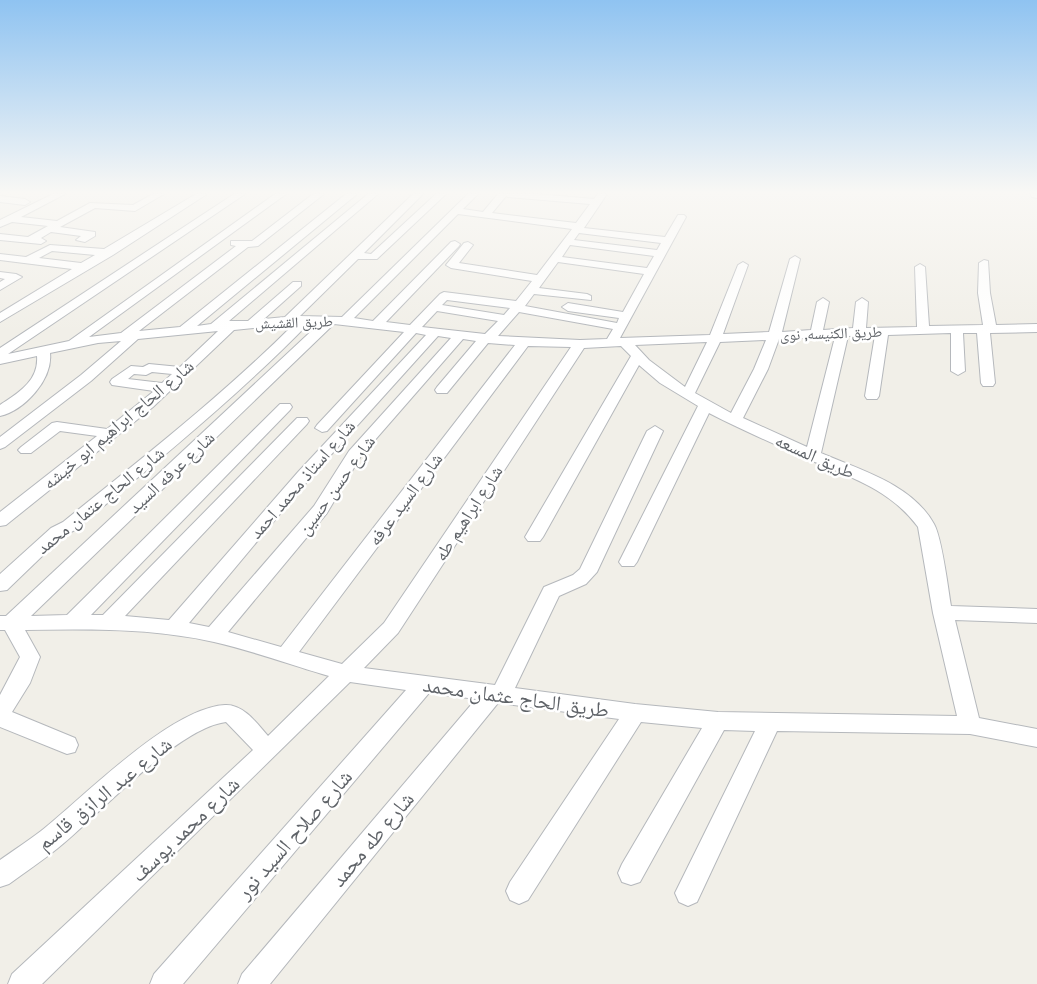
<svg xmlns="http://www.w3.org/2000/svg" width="1037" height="984" font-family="'Space Grotesk','Noto Naskh Arabic',sans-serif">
<rect width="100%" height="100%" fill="#f1efe8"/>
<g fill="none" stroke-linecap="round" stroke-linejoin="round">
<g stroke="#b5b8bc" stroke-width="2">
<path id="street" d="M53,194H65L21,217L57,221L90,203L133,205L153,194H164L135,211L95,208L60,227L95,232V236L85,242L76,240L81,236L51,232L41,238L46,241L41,244L0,240V234L28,237L48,226L12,222L0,227V220Z
M196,194H207L113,255L0,322V313L72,269L0,260V254L26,257L50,245L104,249ZM52,251L95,255L81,263L39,258Z
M234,194H245L8,354L69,341L275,194H286L89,337L121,333L236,246L231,245V241H252L313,194H324L258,246L248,247L139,331L180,327L346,194H357L197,326L211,324L368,194H378L229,321H248L293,282H301V286L264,319L285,317L413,194H423L364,253L371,254L436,194H446L377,259H358L300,316L342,317L468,194H478L463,209L483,212L498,194H537L594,199L598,194H607L584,228L665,237L678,215H684L686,217L620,338L710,335L738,265L743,262L748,265L723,334L769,332L790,259L795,256L800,259L782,332L811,330L817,302L823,298L829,302L823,330L853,328L856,302L862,298L868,302L866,328L917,327L915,267L920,264L925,267L929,326L983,325L978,293L979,263L984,260L988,261L990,293L996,325L1037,324V332L990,333L995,383L993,386H983L981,383L977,333H963L965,371L958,375L951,371V333L888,335L879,396L877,399H867L865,396L875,335L848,336L821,453C860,470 912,484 934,524C942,538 948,588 951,606L1037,609V623L955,620L979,718L1037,729V747L970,734L777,731L697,902L688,906L679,902L675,893L755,731L724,730L640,882L631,885L622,882L618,873L622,864L702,728L641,722L528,900L519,904L510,900L506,891L510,882L619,719L498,703L270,984H238L242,974L476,699L429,693L183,984H150L154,974L406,690L350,682L42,984H8L12,974L253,750L226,722C177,728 98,816 58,848C42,861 25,872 9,884L0,887V860C14,850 28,841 41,831C84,797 170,708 225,705C243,704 257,723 268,736L329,676C291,665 253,651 214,642C152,628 88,629 25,630L40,657L30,683L12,712L75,738L78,745L75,752L67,754L0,727V695L20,657L5,630H0V616H6L320,323H309C236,398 155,463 75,530L63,536L7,590L0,591V574L51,528L63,522C142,458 222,396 294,324L234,330L153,407L6,525L0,526V512L97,436L60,431L31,453H21L18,450L21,447L52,423L57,422L107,429L154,391L112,385L110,382L112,379L131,366L143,367L149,364L180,367L218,331L138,339L91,381L5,447L0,449V437L81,375L121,341L98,343L50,353C53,379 25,410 0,416V405C18,393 39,381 37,356L0,364V348ZM506,196L508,197L590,204L576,223L492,213ZM458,214L572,229L537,275L459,263L473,245L468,242L464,243L446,265L451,268L532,281L516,301L444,292L440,294L410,325L386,322L459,246L460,244L455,241L451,242L373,321L354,318ZM579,233L661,243L657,250L574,240ZM570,245L654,256L647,268L562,257ZM558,262L644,274L623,312L568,303L562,307L568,311L619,318L617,323L525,306L534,294L591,300V296L587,294L539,288ZM447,300L510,308L504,315L442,305ZM437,311L498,321L485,334L422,327ZM519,312L613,329L607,339L580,340L498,336ZM334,324L404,332L317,425L315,428L322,432L327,431L416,333L426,335L298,472L169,620L125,616L307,424L309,421L307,418H297L103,615H91L290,410L292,407L290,404H280L67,615L31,616ZM438,336L451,338L349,451L314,506L209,627L189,623L310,478ZM835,337L807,447L743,418L768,369L779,339ZM463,339L476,341L437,387L435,390L437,393H447L488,343L515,345L281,647L228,632L327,513L361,456ZM766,340L754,369L731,413L695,393L720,342ZM707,342L685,387L649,360L635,345ZM528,346L571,347L384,623L342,664L299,652ZM621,346L631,356L525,537L528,541H540L543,537L639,365L660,383L698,406L619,562L622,566H634L637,562L709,413C742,430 776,445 810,460C850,477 891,490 918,527L933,613L957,716L718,712L635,704L515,688L559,596L586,584L597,572L663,431L655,426L647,431L580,569L573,575L544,587L495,685L364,668L398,633L584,348ZM152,372L172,374L162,383L128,379L134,374L146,375Z
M0,196L25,199L30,202L25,205L0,202Z
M0,272L16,274L22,277L0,290V282L5,279L0,278Z"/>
</g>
<g stroke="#b6babf" stroke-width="2">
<path id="secondary" d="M1030,194H1037V198L1032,197Z"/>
</g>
<use href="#street" fill="#fff" fill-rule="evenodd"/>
<use href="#secondary" fill="#fff" fill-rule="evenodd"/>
</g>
<linearGradient id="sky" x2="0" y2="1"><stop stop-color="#8fc3f1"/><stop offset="0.58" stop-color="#f9f8f5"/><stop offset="1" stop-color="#f9f8f5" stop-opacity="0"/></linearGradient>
<rect width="1037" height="332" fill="url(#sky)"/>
<g text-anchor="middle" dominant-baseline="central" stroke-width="5" stroke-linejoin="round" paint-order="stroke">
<g font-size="15" fill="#5f6368" stroke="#fff">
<text transform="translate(294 322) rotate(-2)">طريق القشيش</text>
<text transform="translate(831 333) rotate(-2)">طريق الكنيسه, نوى</text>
</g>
<g font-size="18" fill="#5f6368" stroke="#fff">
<text transform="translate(118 424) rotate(-40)">شارع الحاج ابراهيم ابو خيشه</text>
<text transform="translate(815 456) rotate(24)">طريق المسعه</text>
<text transform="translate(171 472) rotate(-43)">شارع عرفه السيد</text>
<text transform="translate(302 479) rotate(-49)">شارع استاذ محمد احمد</text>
<text transform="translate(336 485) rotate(-54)">شارع حسن حسين</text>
<text transform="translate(405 499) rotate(-53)">شارع السيد عرفه</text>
<text transform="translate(100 500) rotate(-39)">شارع الحاج عتمان محمد</text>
<text transform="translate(468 513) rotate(-57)">شارع ابراهيم طه</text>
</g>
<g font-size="21" fill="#5f6368" stroke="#fff">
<text transform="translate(516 697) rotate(8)">طريق الحاج عثمان محمد</text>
<text transform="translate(104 793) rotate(-39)">شارع عبد الرازق قاسم</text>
<text transform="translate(185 829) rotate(-44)">شارع محمد يوسف</text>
<text transform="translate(294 834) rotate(-49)">شارع صلاح السيد نور</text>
<text transform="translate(372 839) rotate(-50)">شارع طه محمد</text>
</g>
</g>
</svg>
